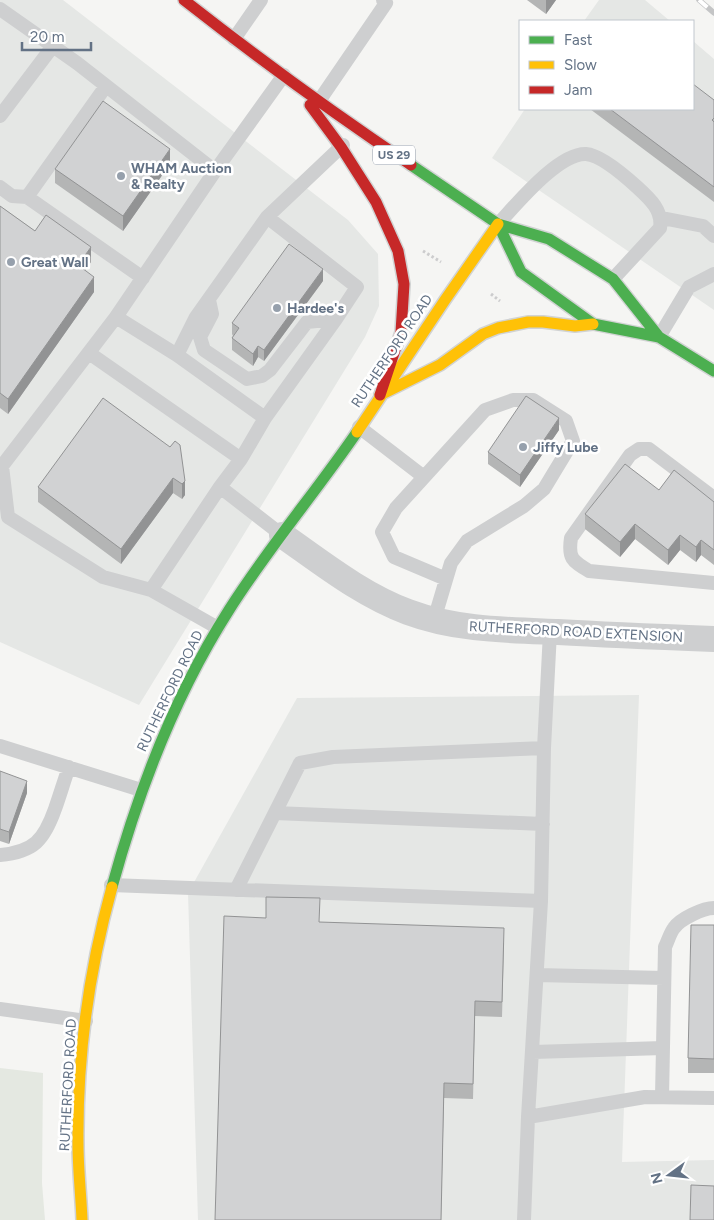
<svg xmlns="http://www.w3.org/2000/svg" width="714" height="1220" font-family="Figtree,sans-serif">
<rect width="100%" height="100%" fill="#f5f5f3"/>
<path fill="#e5e7e5" d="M0,0H63L348,220L378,254L379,306L365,337L139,705L0,642Z
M599,0H645L670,21H584Z
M693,41L714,59V310L492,158L525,109H693Z
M639,695L622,1162L714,1160V1220H198L188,893L297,698Z"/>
<path fill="#e4e8e1" d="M0,1068L43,1073L42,1183L45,1220H0Z"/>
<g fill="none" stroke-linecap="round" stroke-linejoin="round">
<g stroke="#d1d3d3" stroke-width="14">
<path id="fast" d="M411,165L498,224L549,239L613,279L659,337L714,371
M498,224L521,272L593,324L659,337
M112,887C138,792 176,693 229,610C268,548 316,492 357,432"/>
</g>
<g stroke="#d1d3d3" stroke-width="14">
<path id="slow" d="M380,395L440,365L483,334L498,328L528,322H543L575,326L593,324
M357,432L445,300L498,224
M82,1220C81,1195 78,1169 78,1144C77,1058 89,970 112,887"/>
</g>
<g stroke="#d1d3d3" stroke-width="14">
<path id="jam" d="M184,0C258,58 333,113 411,165
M310,105L341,147L376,202L398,251L404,284L401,332L380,395"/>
</g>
<path stroke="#cccccd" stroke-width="3" stroke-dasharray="2.5 2.5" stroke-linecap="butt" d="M423,251L441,262
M491,294L500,301"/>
<path stroke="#cecfd0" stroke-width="14" d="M0,9L77,63L215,171
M234,39L261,0
M319,101L386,3L383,0
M0,116L53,46
M0,187L12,196L27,197L143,278
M27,197L106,86
M662,218L703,226L714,236
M498,224C516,205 558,153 586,154C601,155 626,177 637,187C649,198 663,210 660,228L613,279
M209,300L212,314L200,337L204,350L247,379L262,376L270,370L307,322L336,319
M116,317L2,466L8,517L103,577L151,590
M659,337L689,287L714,274
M89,353L241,459
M177,355L196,317L267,217L343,145
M265,418L336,319L357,287L267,217
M359,427L424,477
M220,487L241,459L265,418L177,355L116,317L215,171L284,75
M714,498L649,449H639L630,455L571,538C568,558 572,561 589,571L714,583
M434,620L451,563L467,541L524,506L544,489L573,441L566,421L533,400H513L485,410L396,508L382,532L394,557L446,579
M218,628L151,590L220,487L282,535
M0,746L141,790
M275,813L543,824
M0,855C34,852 44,840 55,809C60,795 64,781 69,767
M111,885L541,901L544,748L550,632
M236,890L300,763L333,757L544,748
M537,975L664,978
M0,1009L86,1021
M533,1052L663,1048
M662,1097L665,947C668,941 670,933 674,928C680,919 703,908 714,908
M528,1117L645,1097L714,1098
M524,1220L528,1117L541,901"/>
<path stroke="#cecfd0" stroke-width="26" d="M282,535C322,563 362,595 408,612C456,630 507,630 558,632C610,635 662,637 714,639"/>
<use href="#fast" stroke="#4caf50" stroke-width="11"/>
<use href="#slow" stroke="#ffc107" stroke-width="11"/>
<use href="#jam" stroke="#c62828" stroke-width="11"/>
<g stroke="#c4c5c6" stroke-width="5.5">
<path id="rail" d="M699,0L714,13"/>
</g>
<use href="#rail" stroke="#fff" stroke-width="4" stroke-dasharray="11" stroke-linecap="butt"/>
</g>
<path fill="#b4b5b5" d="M527,0H556L546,14Z
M714,100V202L590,109H693Z
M170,164L123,231L55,183V169Z
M0,206L35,231L91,262L85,270L94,292L8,414L0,408Z
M323,281L264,361L258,357L253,366L232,350V338L233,336L232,334V323Z
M559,430L520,487L488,464V452Z
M175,441L185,495L182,499L173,493L121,564L38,502V487L170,447Z
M659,490L714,502V565L701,555L696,562L680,550L668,565L635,539L620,557L585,529V514Z
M0,771L27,793L9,844L0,841Z
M320,922L504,943L502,1017L475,1016L473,1099L444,1098L441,1220H215Z
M714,925V1073H688V1058Z"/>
<path fill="#929394" d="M546,0H556L546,14Z
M170,149V164L123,231V216Z
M91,247V262L78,280V265Z
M323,269V281L264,361V350Z
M94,277V292L8,414V399Z
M258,346V357L253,366V354Z
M559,418V430L520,487V475Z
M173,478V493L121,564V549Z
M185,481V495L182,499V484Z
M635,524V539L620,557V542Z
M680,535V550L668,565V550Z
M701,540V555L696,562V547Z
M27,781V793L9,844V832Z"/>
<path fill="#d1d2d3" stroke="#929394" d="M693,84L714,100V118L712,120L714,122V187L610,109H693Z
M103,101L170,149L123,216L55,169Z
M0,206L35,231L46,215L91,247L78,265L94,277L8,399L0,393Z
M289,244L323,269L264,350L258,346L253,354L232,338L239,328L232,323Z
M526,396L559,418L520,475L488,452Z
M103,398L170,447L175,441L180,445L185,481L182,484L173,478L121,549L38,487Z
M625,464L659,490L674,470L714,502V550L701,540L696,547L680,535L668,550L635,524L620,542L585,514Z
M0,771L27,781L9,832L0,829Z
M266,897L320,898L319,922L504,928L502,1002L475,1001L473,1084L444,1083L441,1220H215L224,916L266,918Z
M691,925H714V1059L688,1058Z
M691,1185L714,1186V1220H690Z"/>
<g fill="#96a0ac" stroke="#fff" stroke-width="2">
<circle cx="121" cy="176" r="5"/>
<circle cx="11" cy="262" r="5"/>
<circle cx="277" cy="308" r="5"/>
<circle cx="523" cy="447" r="5"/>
</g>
<g text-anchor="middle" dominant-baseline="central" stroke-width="5" stroke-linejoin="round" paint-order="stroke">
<rect fill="#fff" stroke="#929caa" stroke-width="1" x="373" y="145.5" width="42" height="19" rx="4"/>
<g font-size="12" font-weight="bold" fill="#637285">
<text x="394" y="155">US 29</text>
</g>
<g font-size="14" font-weight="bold" fill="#637285" stroke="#fff" text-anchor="start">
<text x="131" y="168">WHAM Auction<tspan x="131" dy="16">&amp; Realty</tspan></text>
<text x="21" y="262">Great Wall</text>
<text x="287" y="308">Hardee's</text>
<text x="533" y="447">Jiffy Lube</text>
</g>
<g font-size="14" fill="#637285" stroke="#fff">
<text transform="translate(392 351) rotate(-56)">RUTHERFORD ROAD</text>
<text transform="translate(576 632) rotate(3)">RUTHERFORD ROAD EXTENSION</text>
<text transform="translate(170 691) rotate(-64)">RUTHERFORD ROAD</text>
<text transform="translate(68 1085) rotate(-87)">RUTHERFORD ROAD</text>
</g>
</g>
<rect x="519" y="20" width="175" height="90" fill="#ffffff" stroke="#c1c7ce"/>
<rect x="529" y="36" width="25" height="8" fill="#4caf50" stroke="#c1c7ce"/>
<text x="564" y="45" font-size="15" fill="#637285">Fast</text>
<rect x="529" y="61" width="25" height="8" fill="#ffc107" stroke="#c1c7ce"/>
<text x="564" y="70" font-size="15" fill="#637285">Slow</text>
<rect x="529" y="86" width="25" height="8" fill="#c62828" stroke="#c1c7ce"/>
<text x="564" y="95" font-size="15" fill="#637285">Jam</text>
<g transform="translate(669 1175) rotate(255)" stroke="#ffffff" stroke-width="4" paint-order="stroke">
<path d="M0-4L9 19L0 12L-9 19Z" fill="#637285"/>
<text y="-8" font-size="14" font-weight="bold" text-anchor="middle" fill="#637285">N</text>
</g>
<path d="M22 42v8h69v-8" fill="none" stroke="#637285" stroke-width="2.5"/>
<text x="30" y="42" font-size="15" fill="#637285" stroke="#ffffff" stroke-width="4" paint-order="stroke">20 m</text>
</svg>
